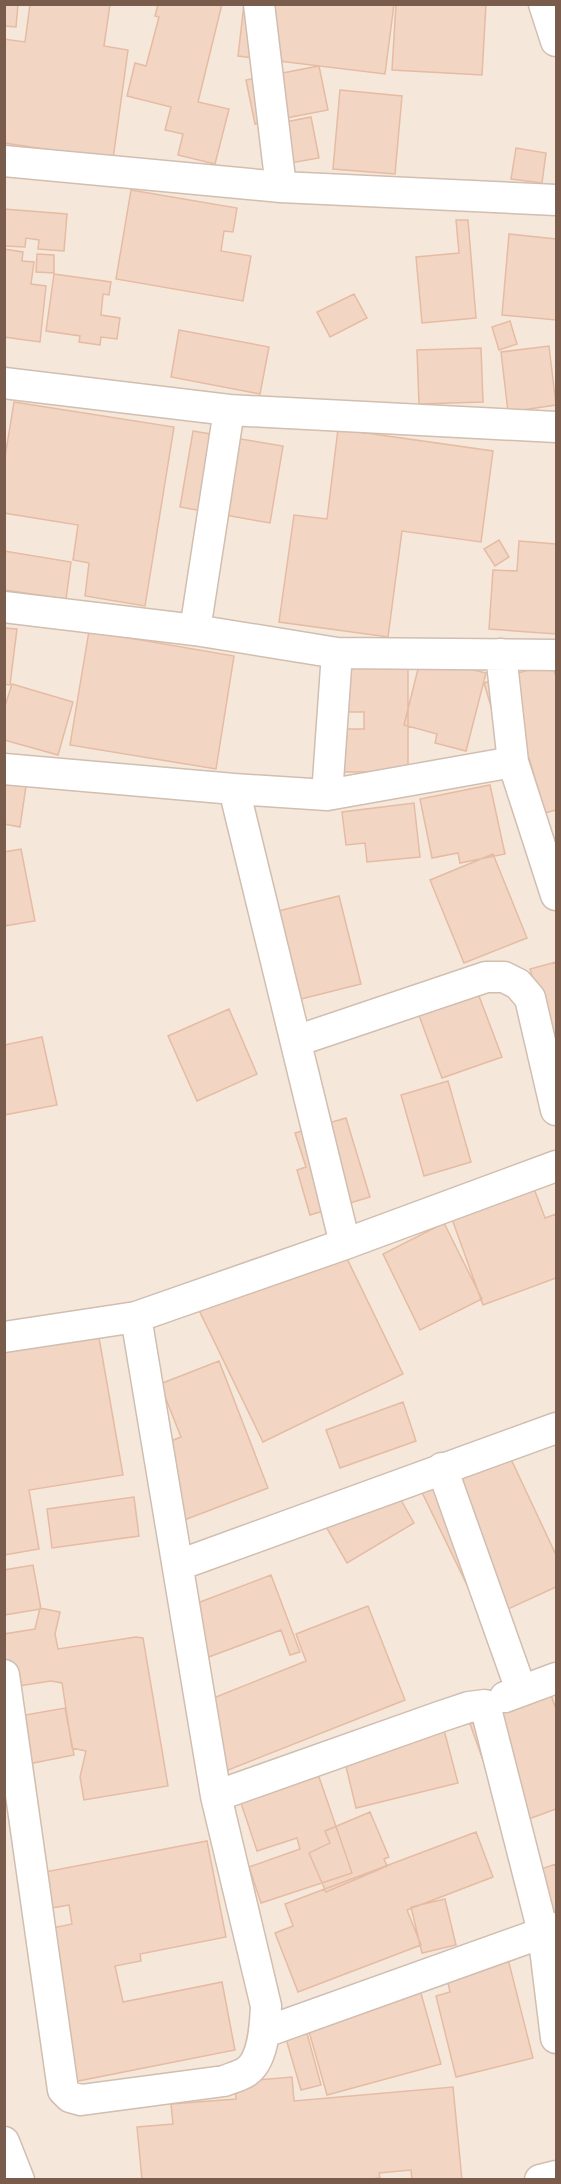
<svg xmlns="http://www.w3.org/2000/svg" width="561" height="2184" font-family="'PT Sans',sans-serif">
<rect width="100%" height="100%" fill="#fdf6ec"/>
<path fill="#f5e8da" d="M5,5H556V2179H5Z"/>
<path fill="#f3d5c3" stroke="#e6bba3" stroke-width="1.5" d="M4,4H18L16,27L4,26Z
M30,4H110L104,46L128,50L113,159L4,143V39L25,42Z
M158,4H222L198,102L229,109L215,164L178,155L183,134L165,130L171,107L127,96L135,63L146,66L159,17L155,16Z
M244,4H394L385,74L238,56Z
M396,4H486L482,75L392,70Z
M319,66L328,110L255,124L246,80Z
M340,90L402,96L395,174L333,169Z
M311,117L319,158L268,167L260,127Z
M516,148L546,153L542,183L511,179Z
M131,190L237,208L233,232L224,231L221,251L251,256L243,301L116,279Z
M4,209L67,214L64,251L38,249L39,240L26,238L25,247L4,246Z
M456,220H468L476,318L422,323L416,257L459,253Z
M509,234L556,239V320L502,315Z
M4,249L23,252L22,261L34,262L31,284L46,286L40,342L4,337Z
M37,254L54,255V273L36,272Z
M54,274L111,282L109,295L103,294L101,315L120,318L117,339L101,337L100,345L79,342L80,336L46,331Z
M354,294L367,318L330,337L317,312Z
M510,321L517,344L499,350L492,327Z
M179,330L269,347L260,394L171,377Z
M549,346L556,405L508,412L501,352Z
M481,348L483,402L419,404L417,350Z
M14,402L174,427L145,606L85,596L89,563L73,560L78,525L4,513V463Z
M338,429L493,451L481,542L402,531L388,637L279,622L294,515L327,519Z
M193,431L283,446L270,523L180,507Z
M499,540L509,557L495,566L484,549Z
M519,541L556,544V634L489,629L493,570L517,571Z
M4,551L71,562L66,599L4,590Z
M4,628L17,629L10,685L4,684Z
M89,631L234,656L216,769L70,745Z
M421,657L486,673L466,751L435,743L437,734L404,725Z
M552,663L556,677V810L545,813L529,758L508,764L484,683Z
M328,665H408V772H333V729H364V712H329Z
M12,684L73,702L58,755L4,740V709Z
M4,775L27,779L20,827L4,824Z
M490,785L505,854L460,863L458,853L432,858L420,799Z
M414,803L420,857L367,862L365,843L346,845L342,812Z
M21,849L35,921L4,926V852Z
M493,854L527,938L464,963L430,880Z
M339,896L361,984L273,1006L250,918Z
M556,962V1039L534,1045L536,990L530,969Z
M476,988L502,1057L442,1078L417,1010Z
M229,1009L257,1074L197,1101L168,1036Z
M42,1037L57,1105L4,1115V1045Z
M448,1081L471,1162L424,1176L401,1095Z
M346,1118L370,1197L310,1215L297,1170L306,1167L295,1133Z
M530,1178L545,1218L556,1214V1278L483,1305L448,1208Z
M444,1223L482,1299L420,1330L383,1254Z
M336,1236L403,1374L263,1442L196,1304Z
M98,1332L123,1475L29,1490L39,1549L4,1555V1348Z
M219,1361L268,1488L179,1522L151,1449L181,1437L160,1384Z
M403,1402L416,1441L340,1468L326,1430Z
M502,1440L556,1555V1587L484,1620L416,1480Z
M389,1479L414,1523L347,1563L321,1518Z
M134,1497L139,1536L52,1548L47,1509Z
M33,1565L41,1609L4,1615V1570Z
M271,1575L300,1652L290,1655L281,1630L198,1661L179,1610Z
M368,1606L405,1700L218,1774L191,1707L306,1661L296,1634Z
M40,1608L60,1612L55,1634L58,1649L136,1637L143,1638L168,1786L84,1800L80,1777L86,1751L72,1748L62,1683L51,1681L12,1687L4,1685V1634L35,1629Z
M551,1695L556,1709V1809L507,1827L470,1724Z
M65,1708L74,1755L28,1764L19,1716Z
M444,1730L458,1783L356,1808L343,1754Z
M318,1774L352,1873L261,1903L249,1867L300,1849L297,1838L257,1851L240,1800Z
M370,1812L389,1857L384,1859L387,1866L326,1892L309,1853L330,1843L325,1831Z
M476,1832L493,1877L407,1910L421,1945L298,1992L275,1933L293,1926L285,1904Z
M207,1841L226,1937L140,1954L141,1961L115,1966L123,2002L222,1982L235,2050L73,2082L43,1930L72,1924L69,1905L36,1911L29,1875Z
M556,1864V1925L516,1877Z
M445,1899L456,1945L422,1953L411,1907Z
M508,1959L533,2058L456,2077L436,1996L450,1992L446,1974Z
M420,1990L441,2064L327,2095L306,2021Z
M305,2026L321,2085L301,2090L284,2032Z
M292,2077L294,2101L453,2087L462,2180H412L411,2170L379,2173L380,2178L361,2180H142L137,2127L173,2124L171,2104L236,2099L235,2082Z"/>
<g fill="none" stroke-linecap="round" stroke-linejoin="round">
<g stroke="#d1beb0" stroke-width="33">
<path id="minor" d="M259,4L281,187
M544,4L556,41
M4,161L281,187L556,200
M4,383L229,410L556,427
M4,607L195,630L337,653L556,655
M195,630L229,410
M501,654L513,762L556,895
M4,769L234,789L327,795L513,762
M234,789L345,1244
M327,795L337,653
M296,1041L486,977H504L518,984L530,998L556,1110
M4,1337L136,1317L345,1244L556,1166
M442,1468L521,1690
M179,1565L556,1428
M4,1675L63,2090L70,2097L81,2100L224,2081C231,2078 240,2076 246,2072C264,2060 265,2025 266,2006L216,1796L136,1317
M505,1697L556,1678
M216,1796L442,1716L469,1707L485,1705L543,1932L556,2038
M265,2032L556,1928
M4,2142L19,2180
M540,2180L556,2176"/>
</g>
<use href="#minor" stroke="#fff" stroke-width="30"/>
</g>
<rect width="561" height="2184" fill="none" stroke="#7a5c4d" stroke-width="12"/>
</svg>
